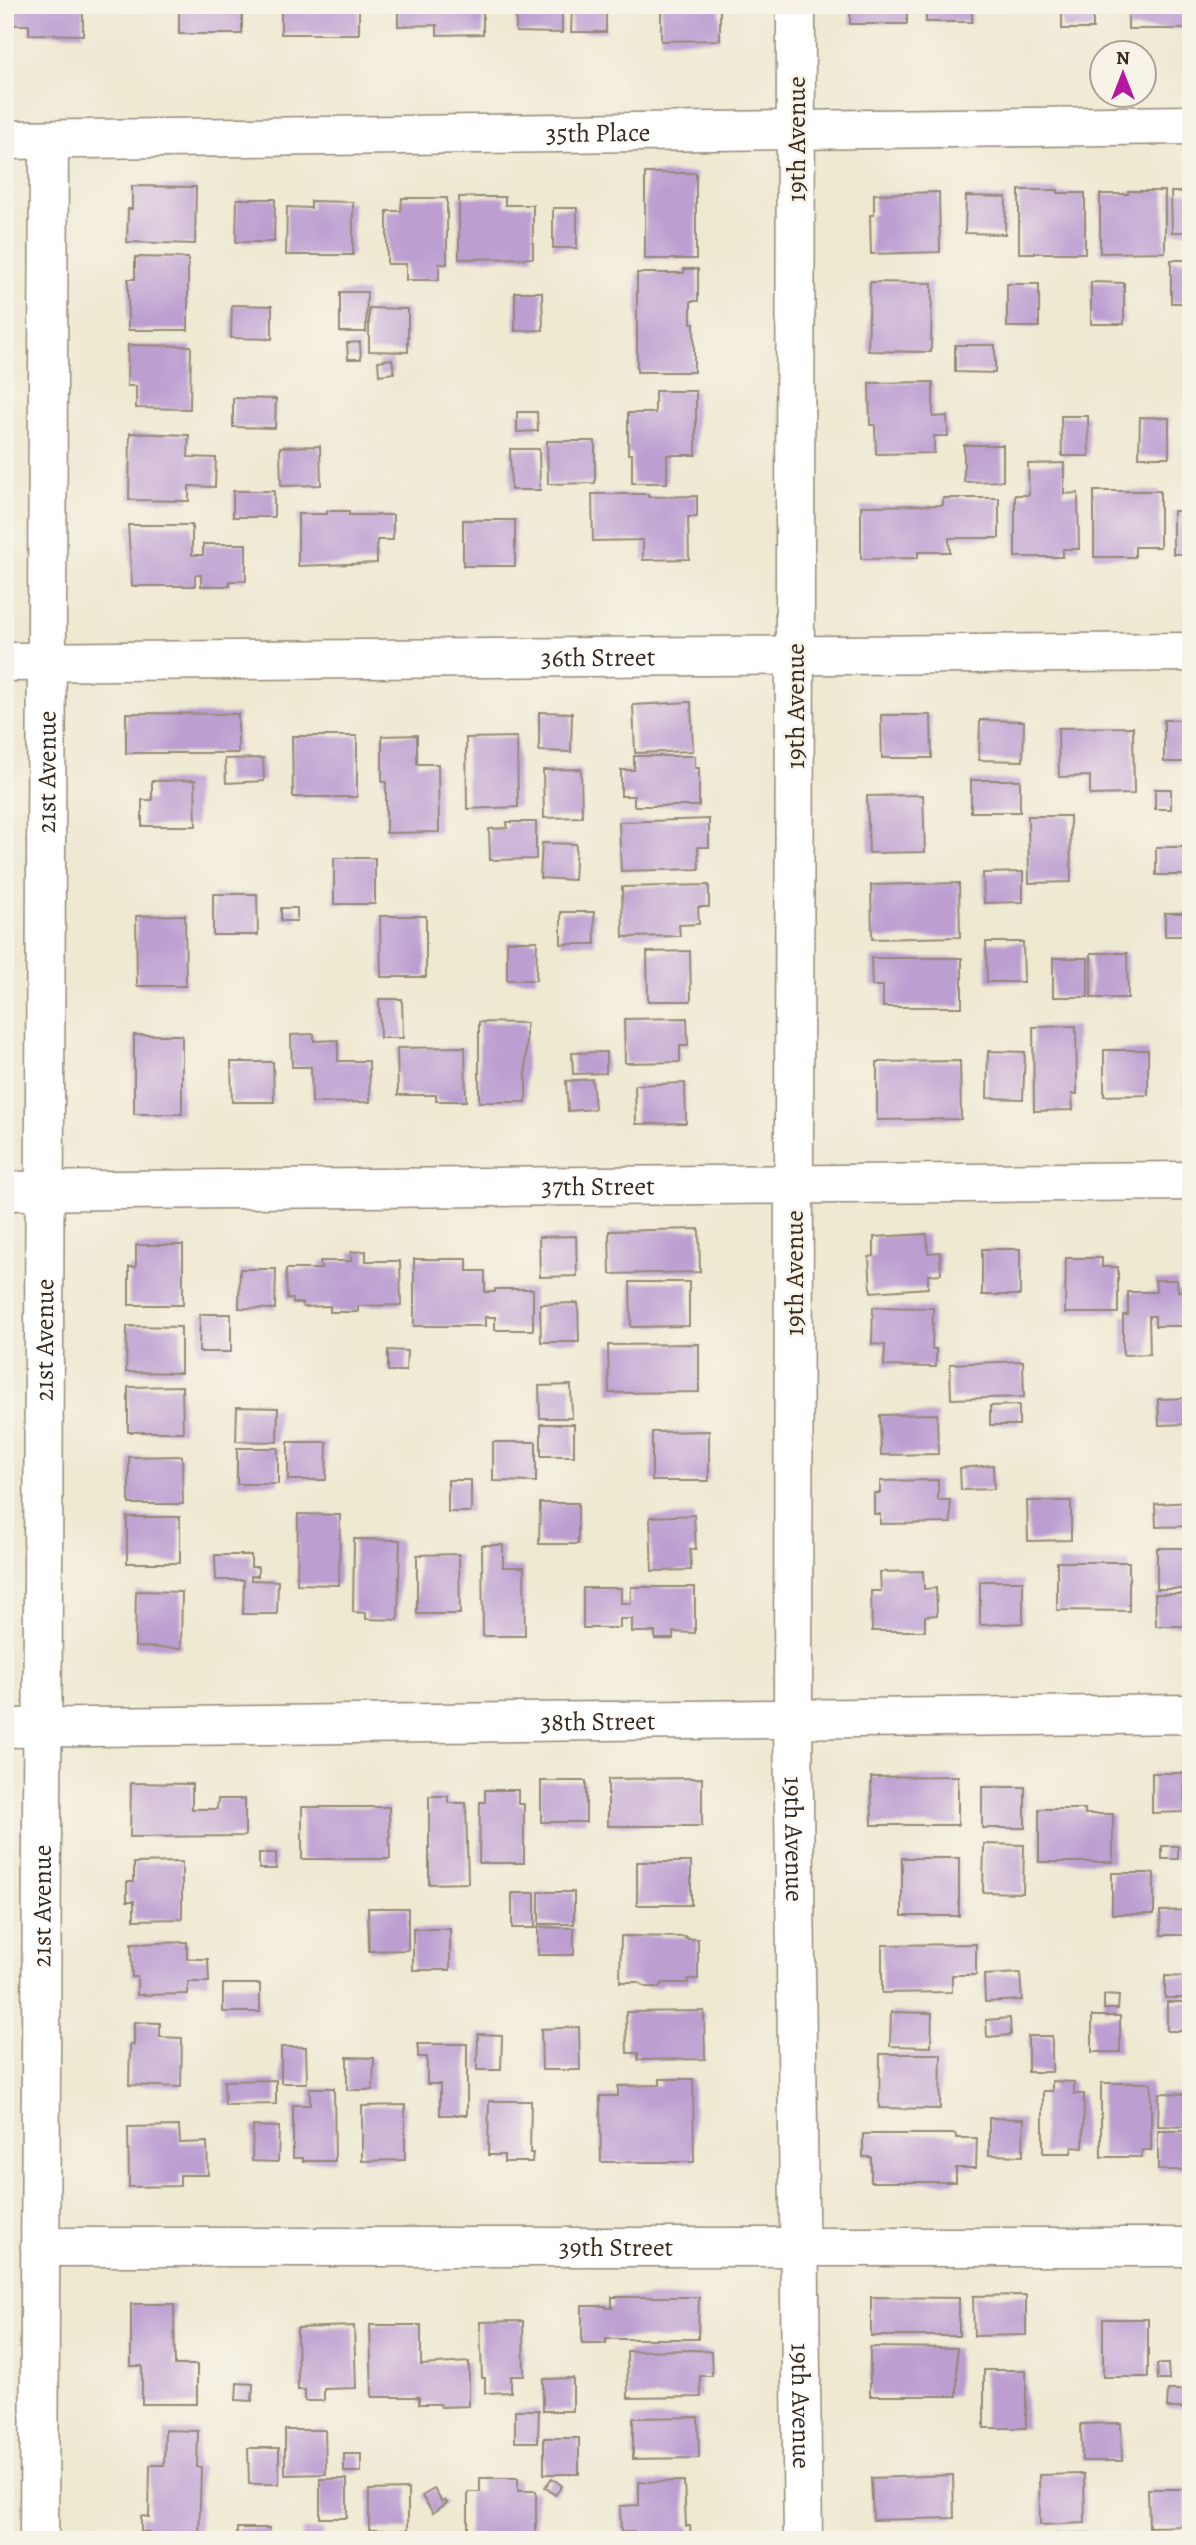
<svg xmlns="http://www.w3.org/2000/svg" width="1196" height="2545" font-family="Alegreya,serif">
<rect width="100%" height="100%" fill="#f7f3e8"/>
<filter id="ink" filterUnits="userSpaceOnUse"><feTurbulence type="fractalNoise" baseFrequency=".0143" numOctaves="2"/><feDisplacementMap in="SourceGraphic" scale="14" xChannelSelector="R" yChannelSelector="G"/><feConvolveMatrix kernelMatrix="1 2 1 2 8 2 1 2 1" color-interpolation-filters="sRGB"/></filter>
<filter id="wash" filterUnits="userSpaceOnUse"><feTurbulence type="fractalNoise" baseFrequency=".00686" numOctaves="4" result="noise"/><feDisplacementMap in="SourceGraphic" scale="28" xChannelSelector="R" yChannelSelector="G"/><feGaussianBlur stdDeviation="1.57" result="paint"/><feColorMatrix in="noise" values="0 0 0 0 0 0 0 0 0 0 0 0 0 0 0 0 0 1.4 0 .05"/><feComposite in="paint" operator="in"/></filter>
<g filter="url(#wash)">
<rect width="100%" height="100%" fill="#efe9d2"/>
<g id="blocks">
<path fill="#bc9ed1" d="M5,5H83V35L29,34V25H5Z
M179,5H242V34H179Z
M281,5H359V34H281Z
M398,5H483V34L437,35V25L398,26Z
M516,5H562V33L516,32Z
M572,5H606V32H571Z
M661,5H720V40L661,41Z
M850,5H907V24H850Z
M923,5H972V22H926V13H923Z
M1051,5H1093V29H1062V8H1051Z
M1128,5H1191V29H1128Z
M645,173H696V259H645Z
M132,186L196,187L195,244L127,242L128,209H132Z
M1019,190H1058V193H1085V253H1019Z
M1128,191H1165V252L1100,253V194H1128Z
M939,192L940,252L871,254L870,215H874V194Z
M1171,192H1191V232H1172Z
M966,196L1006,197L1005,234L965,233Z
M459,197H505V205H533V258L459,259Z
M402,198H447V264H439V280H406V264H387V211H401Z
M237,199H275L274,242H236Z
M311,201L353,202V255H286L287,207L311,208Z
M553,208H577V248H553Z
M135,257L188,258V330H128V279H135Z
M1171,260H1191V303H1171Z
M684,269H698V301H691V323H694V372H637V273H684Z
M870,282L932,283L931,352L868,351Z
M1091,282L1124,283V324H1091Z
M1007,284H1039V327H1007Z
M340,292H367L366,332H340Z
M515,292H542L543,330L515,331Z
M232,305L272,306V339L231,338Z
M369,308L408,309V352L369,351Z
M360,342L361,359H348L347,343Z
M128,345L191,346L190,409L136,408V386H127Z
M955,345H995V373L955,372Z
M392,359L394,373L379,375L378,361Z
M933,382V417L947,416L948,436H934V453L876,454L875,425H870L869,383Z
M655,391H696V455H667V483H632V454H628V413H655Z
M233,398L276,399L275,428L233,427Z
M517,412H537L538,431L517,432Z
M1061,416H1088L1089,456H1062Z
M1140,417L1169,418V457H1139Z
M130,433L189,435L188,457L216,458L215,487L189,486V501L129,500Z
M547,441H595V483L548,484Z
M964,445H1003V481L964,482Z
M320,446L321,485L281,486L280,447Z
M510,449H539L540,490H511Z
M1064,463V494L1078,493L1079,549H1063V557H1015V495H1029L1028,464Z
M233,491H274V517H233Z
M1094,491H1160V547H1135V557H1094Z
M592,494H648V497L697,496V517H688L689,559L643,560V540L593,541Z
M943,498H999V538H949L950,552H918V558L861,559V506L943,505Z
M327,511H349V515H393V540H377V563L298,566V514H327Z
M1173,511H1191V554H1173Z
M463,520H515V566H463Z
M128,525H192V555H203V544H246V581H230V586H201V575H195V586H132Z
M691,702L693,751L635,753L633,705Z
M539,712L572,713L571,752L539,751Z
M126,713L238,714V753H126Z
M881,715H931L932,758H882Z
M980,720L1024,721L1023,761L979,760Z
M1164,720H1191V762H1164Z
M1133,727L1134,794L1090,795V776L1059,777L1058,728Z
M417,735V764H438L439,832L386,833V782H382V736Z
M292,736H357V797H293Z
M517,737L518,807L467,809L466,738Z
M634,756H695V768H699V806H634V796H621V770H634Z
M263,758L264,781L226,783L225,759Z
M581,769L582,817L544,818L543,770Z
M195,780L196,826H142V800H152V781Z
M971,780H1020V812H971Z
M1155,789H1171V809H1155Z
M923,795L925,852L869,853L867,796Z
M1028,816H1070L1071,882L1029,883Z
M709,819V847H698L699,869L621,871L619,822Z
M507,822H536V859L490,860L489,829L507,828Z
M542,843L576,844L574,880L540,878Z
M1156,847H1188V875H1156Z
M334,858H375V904H334Z
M1023,872V902L984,903L983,873Z
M959,883L960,937L872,939L871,885Z
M709,885V907H698L699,924L679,925L680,936L623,937L622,887Z
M213,894H257L258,935H213Z
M281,908H297V921H281Z
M561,912H594L595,944H561Z
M1165,913H1191V936H1165Z
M185,915L186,986H137L136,916Z
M380,916H426V977H381Z
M507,941H537L536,980H507Z
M986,942H1023L1024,982H987Z
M690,951L691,1001H648L647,952Z
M1091,953H1127L1128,998H1091Z
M871,958H962V1007H883V986H872Z
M1053,958H1088V997H1053Z
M379,999H402L403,1038H380Z
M687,1018L688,1046H680V1062L625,1063L624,1019Z
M479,1022L526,1023V1102H479Z
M1076,1026L1077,1094H1072L1073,1110L1034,1111L1033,1027Z
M314,1034V1041L338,1040V1061H369L370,1102L312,1103L311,1067H292L291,1035Z
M134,1035H182V1114H134Z
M1185,1041H1191V1069H1187Z
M465,1047L466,1101H436V1095H398L397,1048Z
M1104,1050H1148V1095L1104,1096Z
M988,1051L1025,1052L1023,1099L987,1098Z
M606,1052V1073L573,1074L572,1053Z
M960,1061L961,1119L877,1120V1062Z
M231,1062H273L274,1102H232Z
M1191,1073V1105H1184V1074Z
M592,1079L595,1109L568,1111L566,1081Z
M685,1083L686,1123L636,1124L635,1085Z
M699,1229L700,1272L610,1274L609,1231Z
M927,1234L928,1253L940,1252L941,1274L928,1275V1288L871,1292L869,1257L874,1256V1237Z
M576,1236L577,1276L540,1277L539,1237Z
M136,1245H183V1305H129V1267H136Z
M982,1249H1020V1295H982Z
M366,1251V1261H400L401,1305L358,1306V1312H330V1306L303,1307L302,1303H293V1299H287L286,1269H321L320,1261H351V1252Z
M1066,1258H1102V1267H1118V1313H1065Z
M414,1259H467V1271H485V1292H495V1289H533V1330H495V1317H485V1326H414Z
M240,1269H276L275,1309L239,1308Z
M1155,1280H1177L1178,1291H1188L1189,1326H1155V1316H1149L1150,1354L1123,1355V1315H1128V1292H1156Z
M630,1282H689V1326L631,1327Z
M578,1303L579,1342H541L540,1304Z
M873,1307L933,1308L932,1349H936V1367L884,1366L885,1345L872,1344Z
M200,1314H231V1352H199Z
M127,1326L181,1327V1373L126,1372Z
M699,1344V1392L609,1393L608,1345Z
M388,1350L407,1351L406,1371H388Z
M1023,1361L1024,1397L951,1399L950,1364Z
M571,1385L572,1418H540L539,1386Z
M182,1386L183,1432H128V1387Z
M1191,1398V1424L1159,1425L1158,1399Z
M1019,1405V1425H990V1406Z
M237,1407L278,1408L277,1442L236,1441Z
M937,1414L938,1454L881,1455L880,1415Z
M541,1424H574V1456H541Z
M709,1431V1481H652V1432Z
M288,1442H327L326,1480H288Z
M493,1442H536V1482L493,1481Z
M237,1448H278V1484H237Z
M182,1456L183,1504H129V1457Z
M993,1465L994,1489L961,1490L960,1468Z
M448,1480H471V1512H448Z
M938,1480V1500H950L951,1523L880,1524V1514H874V1493H880V1481Z
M1027,1501H1071V1540L1028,1541Z
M1191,1502V1526L1156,1527L1155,1504Z
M540,1503H578V1544H539Z
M298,1514L340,1515L339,1585L297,1584Z
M694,1515L696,1549H690L691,1570L652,1571L650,1517Z
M127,1517H180V1563H127Z
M354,1539L400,1540L398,1620L366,1619V1613L353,1612Z
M482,1545H503V1567H524L525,1636H483Z
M1157,1548H1191V1589H1157Z
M459,1554L460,1614H417V1555Z
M215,1555H251V1567H258V1576H251V1580L278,1581L277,1614H243L244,1580H216Z
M1057,1562H1129V1611L1057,1610Z
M923,1571L924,1589L936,1588L937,1615L925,1616V1631H872L871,1591H881L880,1572Z
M980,1581H1023V1623L980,1625Z
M631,1587H695V1633L673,1632V1639H655V1632H632V1619H620V1628H583V1588H621V1603H631Z
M136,1591L182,1592L181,1648L135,1647Z
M1155,1594H1191V1626H1156Z
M1152,1773H1184L1185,1812L1152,1813Z
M958,1776V1825H872L871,1777Z
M702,1778V1826H608V1779Z
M541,1781H586V1822H541Z
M131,1783L192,1784V1809H217L218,1799H245V1836L130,1837Z
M982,1787H1025V1828H982Z
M485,1790H518V1804H524V1863H479L480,1802H485Z
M429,1796H448V1803H466L468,1883L429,1884Z
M302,1807H389L390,1859H302Z
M1039,1809H1085V1814H1113V1862H1039Z
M984,1844L1024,1845L1023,1893L983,1892Z
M1162,1846H1178V1859H1162Z
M259,1853H276V1869H259Z
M902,1858H959V1916H902Z
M182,1862V1919L134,1920V1901H127V1882H134V1863Z
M637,1862H691V1905H637Z
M1112,1873H1154V1914H1112Z
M539,1892H574V1924H539Z
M512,1893H535V1928H512Z
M368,1908H408V1950L369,1951Z
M1191,1910V1935H1161L1160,1911Z
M538,1927L574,1928V1955H538Z
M413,1929H450V1970H413Z
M621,1936L687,1937L686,1939H698V1979H688V1983H663L659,1987H646L638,1982H620Z
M187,1942V1959H208L209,1982H188V1994L137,1995V1977H132L131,1944Z
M976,1944V1975H952V1992L882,1993V1945Z
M1020,1973L1022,2000L985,2002L984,1975Z
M1165,1976L1191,1977V1998H1165Z
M223,1984H260V2012H223Z
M1104,1995L1119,1996L1118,2009H1104Z
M1167,2002H1191V2031H1167Z
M704,2011L705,2059L638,2060V2053H627L626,2012Z
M891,2012L932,2013L931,2047L890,2046Z
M1092,2016H1120V2052H1092Z
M1010,2018L1011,2035L987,2037L986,2020Z
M134,2022L160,2023V2037L182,2038L181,2087L129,2085L130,2044H134Z
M579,2027L580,2070H542L541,2029Z
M478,2034L502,2035L501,2070H477Z
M1028,2036H1052V2072H1028Z
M418,2044H467V2115H440V2084H427V2057H418Z
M281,2047H306L307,2083H281Z
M880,2054H941L940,2109L879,2108Z
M347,2057L374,2058L373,2090H347Z
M660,2079H693L694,2162H601L600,2096H618V2086L660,2085Z
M276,2080V2104L225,2105L224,2081Z
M1052,2081L1074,2082V2094H1084L1083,2148L1072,2147L1071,2153H1043V2091H1052Z
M1101,2083H1151V2150H1142V2157H1101Z
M310,2088H334L335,2161H303V2158H293V2105H310Z
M1159,2093L1191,2094V2127L1158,2126Z
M489,2101H531L530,2153H533L532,2162H504V2155H488Z
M405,2105V2160L362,2161V2106Z
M989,2118L1024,2119L1023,2156L989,2155Z
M179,2126L180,2143L207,2142L208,2175H180V2186L129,2187L128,2127Z
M253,2126L279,2127L278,2162L252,2161Z
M1158,2131H1191V2170H1158Z
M863,2134H956V2138H977L976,2168H956V2182H871V2157H863Z
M1026,2295V2335L974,2336L973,2296Z
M1185,2295H1191V2331H1185Z
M612,2297H699L698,2339H606V2343H582V2306H606V2308H612Z
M871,2297L959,2298V2336H871Z
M131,2304H174L175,2365H197V2404H142V2366H131Z
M1103,2319H1148V2377H1103Z
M523,2321L524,2376H511V2392L485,2393V2378H482L480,2322Z
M370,2325H421V2365L469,2362V2406L441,2407L440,2404H419V2397H372Z
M354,2326L356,2388L324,2389V2401H305V2390H298L297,2328Z
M870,2347L957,2348V2396H870Z
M699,2350L711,2352L712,2376H700L701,2397L628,2398L627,2351Z
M1157,2364H1168L1169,2380H1158Z
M984,2370H1026V2428H984Z
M573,2378V2411H543V2379Z
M237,2383L253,2384L252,2401L236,2400Z
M1168,2390H1191V2408H1167Z
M515,2410H539L538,2442H515Z
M698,2417L699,2458L633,2459V2418Z
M1121,2423L1122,2461H1082L1081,2424Z
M165,2430L198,2431L197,2467H201L199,2540H148L149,2532H141V2516L149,2517L150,2465H164Z
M285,2430H325L326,2474L285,2475Z
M544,2438H579V2474H544Z
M248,2448H279V2484H249Z
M344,2454H361V2472H344Z
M1084,2474L1085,2523L1040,2525L1039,2475Z
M953,2475L954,2518L873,2520L871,2478Z
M480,2478H518V2491H536V2535H468V2492H480Z
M552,2478L562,2486L555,2495L545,2487Z
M320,2479H347V2518H320Z
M684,2481L686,2526H690L691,2540H635L634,2532H621L620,2506L639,2505V2482Z
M408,2489V2530H369V2490Z
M434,2489L442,2502L445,2500L447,2503L433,2513L422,2496Z
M1148,2489H1186L1187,2526L1149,2527Z
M237,2528H269V2540H237Z
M302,2530H323V2540H302Z
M1089,2533V2540H1056V2534Z
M1107,2536H1152V2540H1106Z"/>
</g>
</g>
<g filter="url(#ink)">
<use href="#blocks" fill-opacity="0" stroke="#958a78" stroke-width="2"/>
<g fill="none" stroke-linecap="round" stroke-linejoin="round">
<g stroke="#958a78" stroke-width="41">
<g id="minor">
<path id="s1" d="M796,5L793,1719L803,2540"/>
<path id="s2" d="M5,140L1191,125"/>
<path id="s3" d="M5,662L1191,652"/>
<path id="s4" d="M5,1191L1191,1181"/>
<path id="s5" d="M5,1728L1191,1714"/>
<path id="s6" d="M40,2247H1191"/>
<path id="s7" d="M39,2540L49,140"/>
</g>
</g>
<use href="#minor" stroke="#fff" stroke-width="38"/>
</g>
</g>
<g text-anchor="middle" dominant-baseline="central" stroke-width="5" stroke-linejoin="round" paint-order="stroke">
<g font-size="26" fill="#3b2a1e" stroke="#f7f3e8">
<text stroke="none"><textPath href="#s2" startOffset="593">35th Place</textPath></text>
<text transform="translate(796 139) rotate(-90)">19th Avenue</text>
<text stroke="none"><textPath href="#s3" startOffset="593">36th Street</textPath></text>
<text transform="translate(795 706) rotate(-90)">19th Avenue</text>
<text stroke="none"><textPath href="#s7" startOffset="1768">21st Avenue</textPath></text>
<text stroke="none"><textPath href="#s4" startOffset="593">37th Street</textPath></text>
<text transform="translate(794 1273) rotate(-90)">19th Avenue</text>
<text stroke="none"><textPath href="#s7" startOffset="1200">21st Avenue</textPath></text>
<text stroke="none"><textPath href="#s5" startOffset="593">38th Street</textPath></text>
<text stroke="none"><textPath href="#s1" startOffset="1834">19th Avenue</textPath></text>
<text stroke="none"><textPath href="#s7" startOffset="634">21st Avenue</textPath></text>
<text stroke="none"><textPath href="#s6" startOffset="576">39th Street</textPath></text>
<text stroke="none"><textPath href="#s1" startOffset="2401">19th Avenue</textPath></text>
</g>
</g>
<rect width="1196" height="2545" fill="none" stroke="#f7f3e8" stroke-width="28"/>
<g transform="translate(1123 74)"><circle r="33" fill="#f7f3e8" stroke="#aca397" stroke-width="2"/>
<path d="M0-5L12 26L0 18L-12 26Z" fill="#b5179e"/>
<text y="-10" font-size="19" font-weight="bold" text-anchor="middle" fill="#3b2a1e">N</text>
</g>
</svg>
